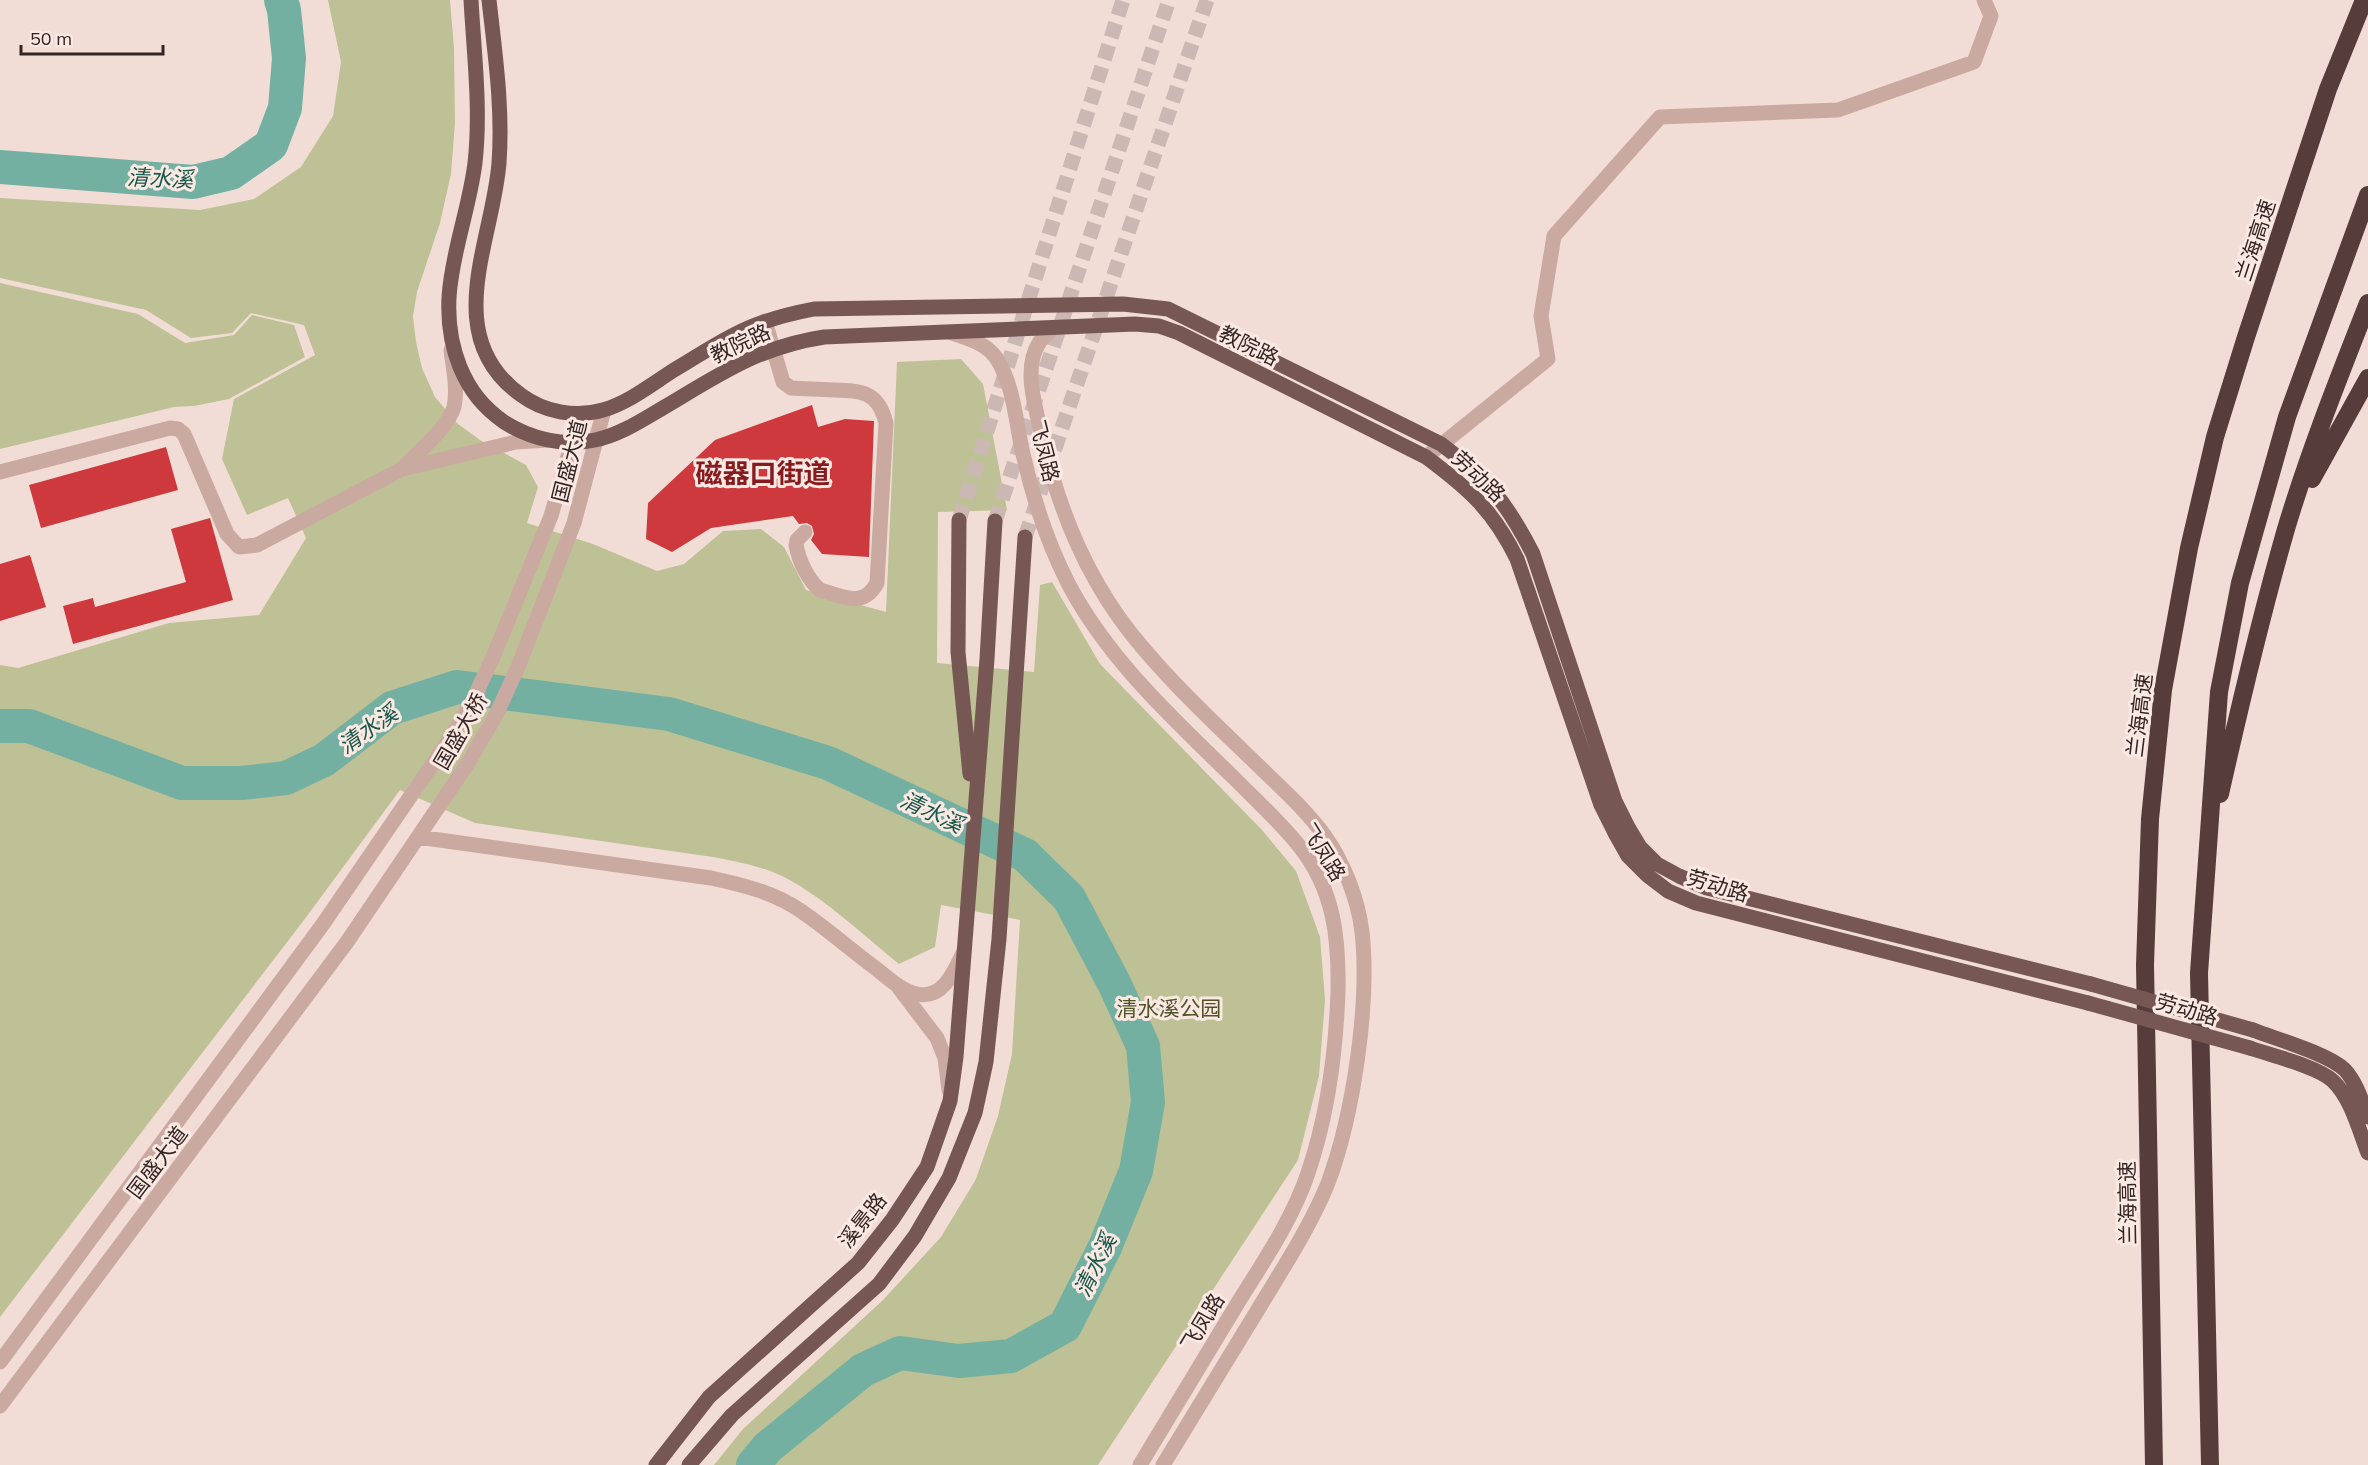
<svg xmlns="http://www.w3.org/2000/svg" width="2368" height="1465" font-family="Mulish,'Noto Sans SC',sans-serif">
<rect width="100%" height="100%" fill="#f2ddd6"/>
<path fill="#bec195" d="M328,0H450L454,49L455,123L451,174L440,223L417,292L413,316L416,342L422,368L435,397L458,424L480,440L526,465L538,487L527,523L593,544L657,571L684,564L723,531L761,529L784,547L806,590L886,612L897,362L961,359L983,384L1007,510L938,512L937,663L1034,672L1040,585L1052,582L1100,664L1262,830L1296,871L1320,937L1325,1000L1319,1076L1298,1160L1098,1465H714L743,1429L883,1300L941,1237L976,1179L998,1116L1012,1054L1020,920L941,905L935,947L899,964C863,935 826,899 784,877C762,866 737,862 713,857L475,823L400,790L304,920L0,1317V665L18,668L169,623L259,615L306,538L288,498L247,515L222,459L234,399L315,355L304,325L251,313L232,333L191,338L146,310L0,278V198L200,210L254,199L301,167L333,116L341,62Z
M0,283L138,314L185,343L234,335L252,315L294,325L305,357L229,399L194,406L174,407L0,449Z"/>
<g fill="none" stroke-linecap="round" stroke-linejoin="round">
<path stroke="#73b0a2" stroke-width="34" d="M0,167L193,182L231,173L271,145L285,108L289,58L284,10L281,0
M0,726H29L182,783H241L286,778L324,760L392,708L457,687L669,714L828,763L1025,855L1069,898L1114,983L1143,1046L1148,1102L1136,1171L1105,1247L1065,1326L1011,1356L959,1361L900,1353L863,1370L768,1447L753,1465"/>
</g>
<path fill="#cd393d" d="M812,405L818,427L845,419L874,421L869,557L822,554L811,540L814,534L812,526L807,523L799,524L793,516L711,528L672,552L646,539L648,503L715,440Z
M166,447L178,490L41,528L29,485Z
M210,518L233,600L73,644L63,606L93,598L95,607L186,582L171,529Z
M30,555L46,607L0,621V564Z"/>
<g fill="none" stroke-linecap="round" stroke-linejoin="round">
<path stroke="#ccb8b3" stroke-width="15" stroke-dasharray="15 8" stroke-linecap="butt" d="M959,520L1123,0
M995,521L1169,0
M1025,537L1207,0"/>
<path stroke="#caa9a1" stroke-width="15" d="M765,321L783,382L791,388C805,389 819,389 833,390C862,391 878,391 886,423L877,583C863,609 843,596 820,590C808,580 799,561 796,545L797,540L805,532
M1053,328C1049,333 1043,337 1039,343C1023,368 1035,405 1041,432C1058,510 1090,587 1143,648C1181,693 1225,733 1267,774C1287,793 1308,813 1325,836C1344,863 1358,899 1362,932C1370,1004 1353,1116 1328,1183C1311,1225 1285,1265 1262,1303C1229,1357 1196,1411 1163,1465
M952,333C969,339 986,343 997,359C1014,386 1016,424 1023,454C1033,499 1048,544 1069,585C1110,662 1175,720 1236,780C1258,802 1281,823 1300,847C1334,890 1339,938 1338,991C1336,1052 1328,1114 1308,1173C1293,1218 1264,1261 1239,1301C1206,1356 1173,1410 1140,1465
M451,350C453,367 458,389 454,407C448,428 417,453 402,469L516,442L548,440
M1426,457L1548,359L1541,316L1554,236L1660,117L1838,110L1974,62L1991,16L1984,0
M0,472L170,428L178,429L184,434L227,534L239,547L257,545L402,469
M418,837L711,878C743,885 773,892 801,911C826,928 850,949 874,967C887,977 901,991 917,994C943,1000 955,970 964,951
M899,988L937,1038L945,1058L949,1090
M0,1362L323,924L449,740L473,700L493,657L551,516L580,414
M0,1406L347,942L468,763L496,715L518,667L574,523L604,410"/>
<path stroke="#775754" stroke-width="15" d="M471,0C474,54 481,109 475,163C466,234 431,295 460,367C470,391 483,407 504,422C531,439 564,447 595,440C621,435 645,418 668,405C723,372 760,347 824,337L1135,324L1159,326L1179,333L1426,457C1469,489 1493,510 1517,559L1601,805L1615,833L1628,856L1647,875L1668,891L1696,903L2088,1003
M489,0C495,54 503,108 499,163C493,241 439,336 521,395C544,412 575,418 603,410C628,403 652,384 674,370C700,355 725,337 753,326C773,318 793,313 814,309L1123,304L1168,309L1441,444C1487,478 1507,503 1533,554L1615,801L1628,827L1640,847L1657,864L1679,876L1707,888L2091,984
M959,520L958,652L970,774
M2253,1030C2276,1039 2329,1054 2345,1070C2356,1082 2362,1101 2368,1117
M2250,1048C2270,1055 2319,1067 2333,1081C2351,1098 2359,1130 2368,1153
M656,1465L709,1397L858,1263L892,1220L927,1167L950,1101L956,1057L987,659L995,521
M689,1465L732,1415L879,1284L915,1236L949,1178L975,1113L986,1062L999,939L1025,537"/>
<path stroke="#563c3b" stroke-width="18" d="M2312,479L2368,378
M2220,794C2240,705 2261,616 2286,529C2309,452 2339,377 2368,303
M2154,1465L2145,965L2150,819L2163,690L2189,548L2215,437L2246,337L2328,89L2364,0
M2210,1465L2199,973L2219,692L2240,583L2287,417L2368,195"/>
<path stroke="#775754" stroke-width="15" d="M2091,984L2253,1030
M2088,1003L2250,1048"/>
</g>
<g text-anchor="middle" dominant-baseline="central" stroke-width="6" stroke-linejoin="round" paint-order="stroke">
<g font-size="21" fill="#342525" stroke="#fae8e2">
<text transform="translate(2255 240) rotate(-72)">兰海高速</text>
<text transform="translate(740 343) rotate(-25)">教院路</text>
<text transform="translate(1249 345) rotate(26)">教院路</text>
<text transform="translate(1045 451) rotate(76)">飞凤路</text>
<text transform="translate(569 461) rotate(-76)">国盛大道</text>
<text transform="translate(1479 476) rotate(43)">劳动路</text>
<text transform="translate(2139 715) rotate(-83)">兰海高速</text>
<text transform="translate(460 731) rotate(-60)">国盛大桥</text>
<text transform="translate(1324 852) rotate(58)">飞凤路</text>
<text transform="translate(1718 885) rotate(17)">劳动路</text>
<text transform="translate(2187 1009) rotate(16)">劳动路</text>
<text transform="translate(157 1162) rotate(-53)">国盛大道</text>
<text transform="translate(2127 1203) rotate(-91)">兰海高速</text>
<text transform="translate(862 1220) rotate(-52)">溪景路</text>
<text transform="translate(1202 1322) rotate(-59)">飞凤路</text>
</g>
<g font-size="21" fill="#4f5327" stroke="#fae8e2">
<text x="1169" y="1008">清水溪公园</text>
</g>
<g font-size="22" font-style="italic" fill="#18574a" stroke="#fae8e2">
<text transform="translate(160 178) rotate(2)">清水溪</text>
<text transform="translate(368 729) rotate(-35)">清水溪</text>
<text transform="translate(932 812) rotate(25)">清水溪</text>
<text transform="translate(1095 1265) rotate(-64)">清水溪</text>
</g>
<g font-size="27" font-weight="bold" fill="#871a1d" stroke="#fae8e2">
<text x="763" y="473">磁器口街道</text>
</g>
</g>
<path d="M21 45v9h142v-9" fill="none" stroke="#342525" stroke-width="3"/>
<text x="30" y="45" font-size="18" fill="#342525" stroke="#fae8e2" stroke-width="4.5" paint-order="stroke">50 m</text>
</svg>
